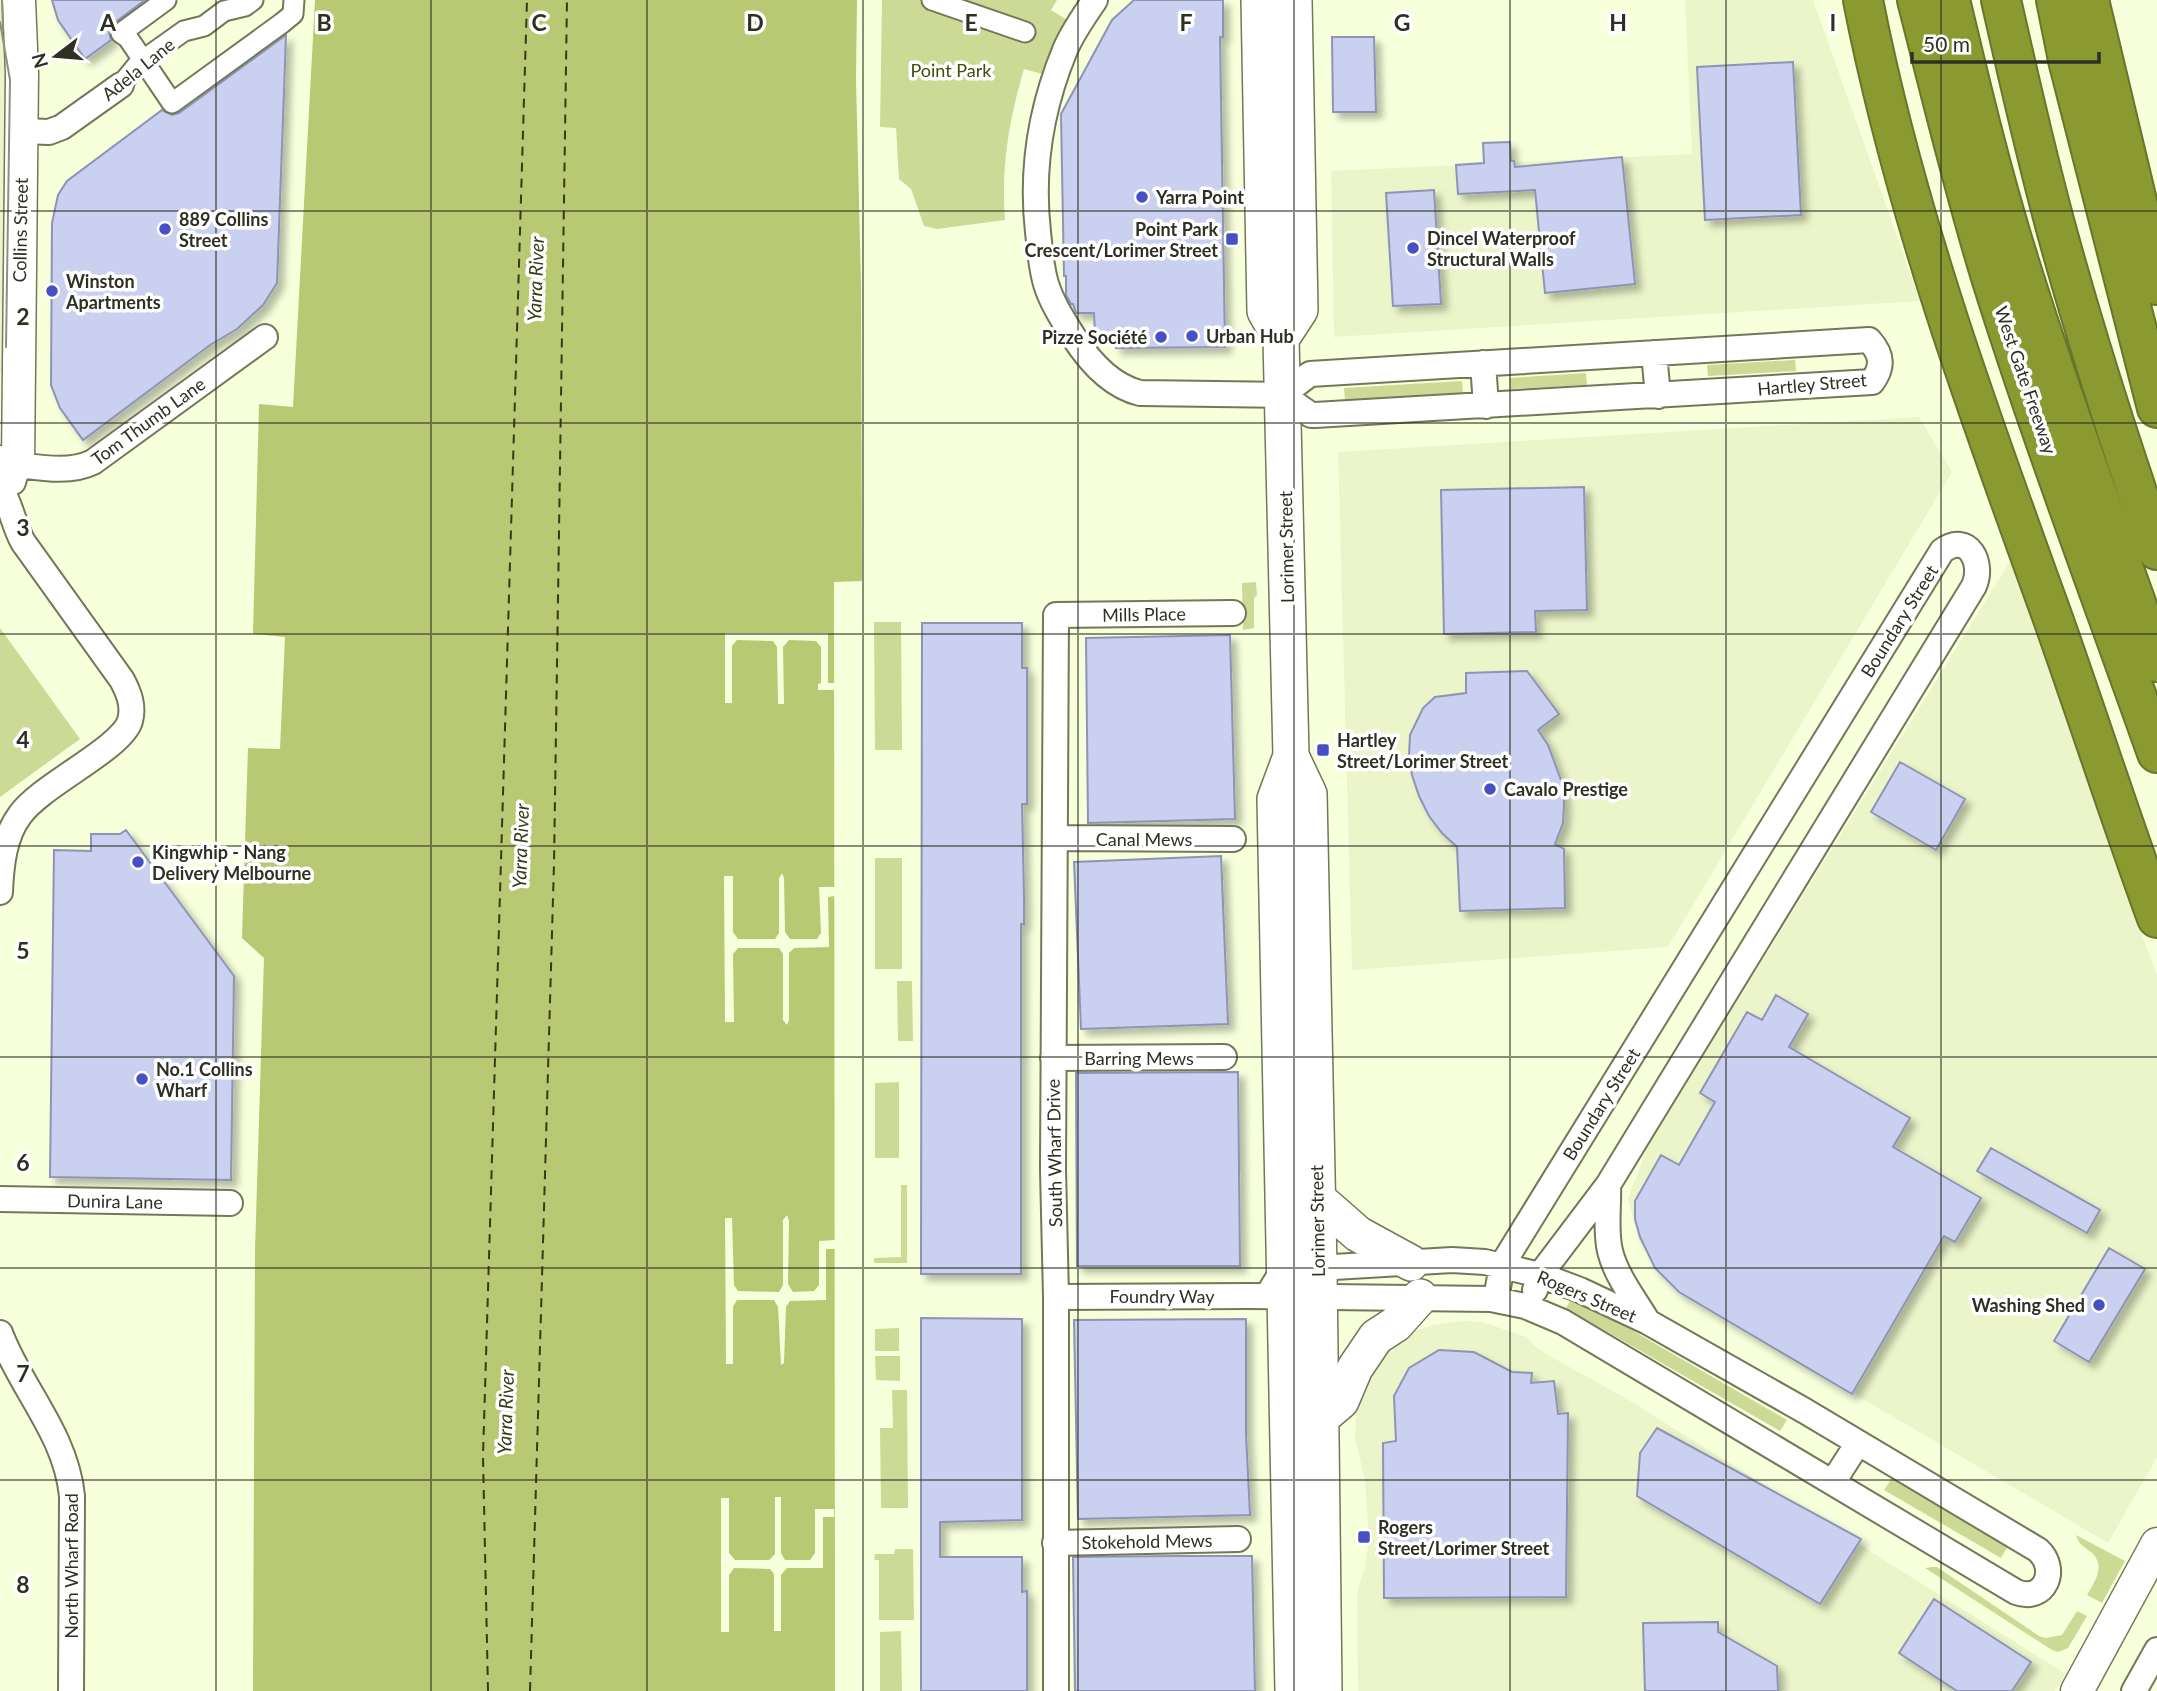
<svg xmlns="http://www.w3.org/2000/svg" width="2157" height="1691" font-family="Lato,sans-serif">
<defs>
<filter id="shadow"><feDropShadow dx="6" dy="6" stdDeviation="3.5" flood-color="#0004"/></filter>
</defs>
<rect width="100%" height="100%" fill="#f7ffdb"/>
<path fill="#ecf5ca" d="M0,0H11L12,374L0,373Z
M1685,0H1813L1920,301L1334,337L1331,171L1692,154Z
M1919,417L1952,472L1668,947L1352,970L1338,452Z
M2014,555L2130,903L2157,975V1457L2108,1543L1679,1291L1639,1241L1628,1199L1648,1145Z
M1463,1321L1482,1322L1527,1337L1534,1346L1548,1355L1624,1397L2066,1674L2055,1691H1358L1357,1593L1365,1566L1369,1540L1365,1481L1355,1438L1356,1412L1360,1394L1366,1380L1385,1353L1413,1332L1433,1325Z"/>
<path fill="#cdda96" d="M882,0H1057L1051,10L1069,21L1046,75L1024,69C1009,120 1001,166 1005,220L937,229L924,226L911,189L899,179L896,128L880,127Z
M1795,360L1796,371L1708,376L1707,365Z
M1586,373L1587,385L1510,389L1509,378Z
M1462,381L1463,393L1345,400L1344,388Z
M1256,582L1257,595L1254,598V628L1243,630L1242,583Z
M874,622H901L902,750H875Z
M0,628L80,739L0,797Z
M875,858H902V969H875Z
M897,981H912L913,1041H898Z
M899,1082V1158H875V1083Z
M901,1185H907V1263H874V1258L901,1257Z
M1573,1296L1787,1420L1780,1431L1566,1308Z
M899,1328V1351H875V1329Z
M875,1356H900V1381L876,1380Z
M892,1390H907L908,1508H881L880,1428H893Z
M1892,1478L2008,1546L2001,1558L1884,1490Z
M2076,1535L2125,1561L2102,1603L2087,1595C2095,1582 2106,1565 2091,1552C2083,1546 2079,1545 2076,1535Z
M895,1549H913L914,1620H879V1560H874L875,1554H894Z
M1932,1567H1937L2039,1636L2046,1638L2062,1635L2077,1611L2087,1616L2068,1648L2058,1652L2052,1650L1925,1568Z
M901,1631L902,1691H880V1632Z"/>
<path fill="#b9c872" d="M315,0H857L856,79L861,284L862,581L834,582L835,1691H253L255,1250L264,958L242,938L248,748L280,749L285,637L253,634L259,404L293,407Z"/>
<path fill="#f7ffdb" d="M725,633H828V683H834V690H818V684L821,683V647L816,641L789,640L783,647L784,704H778L777,647L773,641L737,640L732,646V703H725Z
M782,873L784,878L785,932L790,939H817L821,933L819,887H835V896L828,897L829,947L794,948L789,953V1020L787,1025L783,1020V954L779,948H738L733,954L734,1022H725L724,876H733V932L738,939H775L779,933V878Z
M787,1215L789,1221L788,1284L793,1292L814,1291L819,1285V1241L835,1240V1249H826V1300L790,1301L786,1307L784,1363L781,1365L778,1307L774,1300H737L733,1307V1364H726L725,1218H732L734,1285L738,1291L779,1292L783,1285V1220Z
M775,1497H781V1553L785,1560H810L815,1553V1509H834V1517H823V1568H787L781,1575V1631H774V1574L770,1569L734,1568L729,1575V1632H721V1498H729V1553L735,1560H769L775,1554Z"/>
<g fill="none" stroke-linecap="round" stroke-linejoin="round">
<path stroke="#353b16" stroke-width="2" stroke-dasharray="9 7" stroke-linecap="butt" d="M488,1691L483,1456L527,0
M530,1691L554,864L567,0"/>
</g>
<path fill="#c9d0f0" stroke="#8d94b4" stroke-width="2" filter="url(#shadow)" d="M52,0H145L113,24L109,32L111,40L85,59L58,20Z
M1134,0H1223V37H1220L1225,347L1116,348L1115,335H1095L1094,313H1076L1073,304H1071L1066,295V276H1064L1061,114L1112,20Z
M286,35L277,283L263,305L237,329L210,345L83,440L60,408L51,385L52,223L58,195L67,181L162,110L172,115L179,113Z
M1332,37H1374L1376,112H1333Z
M1793,62L1801,215L1705,220L1697,67Z
M1510,142L1511,161H1514L1515,167L1622,157L1635,284L1545,293L1535,190L1458,194L1456,165L1484,163L1483,143Z
M1434,190L1441,304L1393,306L1386,193Z
M1584,487L1587,610L1535,611L1536,632L1444,634L1441,490Z
M922,623H1022V668H1027V804H1022L1024,897V924H1021V1274H921Z
M1230,635L1235,819L1088,823L1086,638Z
M1527,671L1559,714L1538,730L1548,745L1562,783L1564,803L1563,823L1555,844L1564,849L1565,908L1460,911L1457,847L1442,833L1429,816L1419,796L1412,775L1409,755L1410,735L1423,708L1435,697L1466,693V673Z
M1900,762L1965,799L1936,850L1871,812Z
M126,830L234,976L231,1180L50,1177L54,850L91,851V834H120Z
M1221,856L1228,1024L1081,1029L1074,862Z
M1776,995L1808,1014L1789,1047L1910,1118L1893,1147L1981,1198L1955,1242L1944,1236L1852,1394L1679,1292L1655,1268L1640,1237L1635,1219V1201L1661,1155L1679,1165L1715,1102L1700,1093L1747,1012L1762,1020Z
M1238,1072L1240,1266H1077L1076,1073Z
M1991,1148L2100,1210L2087,1233L1977,1171Z
M2109,1248L2145,1269L2089,1362L2054,1341Z
M921,1318L1022,1319V1520L940,1522V1557H1022V1592L1027,1591V1691H921Z
M1246,1319V1434L1250,1515L1078,1519L1074,1320Z
M1439,1350L1474,1352L1512,1372L1532,1373L1531,1383L1554,1381L1558,1414L1568,1413L1566,1597L1384,1598L1383,1443L1396,1441L1394,1396L1409,1368Z
M1657,1428L1861,1539L1820,1604L1637,1496L1640,1453Z
M1176,1556H1252L1255,1691H1075L1073,1557Z
M1934,1599L2031,1662L2012,1691H1957L1899,1653Z
M1718,1622V1632L1777,1666L1778,1691H1645L1643,1623Z"/>
<g fill="none" stroke-linecap="round" stroke-linejoin="round">
<g stroke="#727858" stroke-width="23">
<path id="pedestrian" d="M166,0L121,33L128,38L172,103L282,23L293,14L294,0
M932,0L1025,32
M121,85L139,63L184,31L204,26L224,11L245,6L253,0"/>
</g>
<g stroke="#727858" stroke-width="28">
<path id="minor" d="M1095,0C1084,16 1072,33 1065,50C1041,108 1031,170 1038,232C1040,250 1041,267 1046,284C1052,303 1063,320 1073,336C1089,361 1111,386 1140,393L1282,395
M22,131L49,132L62,127L121,85
M1869,340C1882,354 1884,366 1872,382L1315,415H1311L1282,395L1310,374Z
M1654,353L1658,396
M1483,363L1486,406
M13,482L18,465C42,468 71,473 93,462L265,337
M0,487C11,504 13,524 23,542L122,680C129,693 134,706 130,721C121,749 41,785 20,815C4,836 1,866 0,892
M1055,838L1233,839
M1053,1058L1224,1057
M1608,1185C1609,1207 1605,1230 1610,1251C1616,1276 1635,1300 1648,1322
M0,1199L230,1203
M1056,1297L1249,1296L1491,1299L1525,1306L1563,1322L2016,1592C2045,1603 2059,1569 2038,1550L1805,1411L1648,1322L1580,1290L1540,1275L1485,1262L1452,1260L1283,1270L1267,1296
M1496,1299L1502,1265L1942,551C1969,531 1984,564 1974,586L1608,1185L1540,1275L1535,1290
M0,1333C21,1389 66,1434 72,1496L71,1691
M1833,1482L1858,1443
M1055,1543L1238,1539
M1056,1691V1297L1053,1170L1056,615L1233,613
M2134,1691L2157,1650"/>
</g>
<g stroke="#727858" stroke-width="35">
<path id="tertiary" d="M0,462L18,465L22,73L19,0
M2077,1691L2157,1544"/>
</g>
<g stroke="#727858" stroke-width="38">
<path id="secondary" d="M1259,0L1265,311L1281,339L1291,756L1275,799L1293,1691
M1281,339L1300,310L1294,0
M1291,756L1309,794L1319,1268L1324,1691
M1317,1198L1358,1234L1411,1263
M1321,1418L1341,1401L1355,1368L1376,1337L1396,1324L1420,1297"/>
</g>
<g stroke="#69752c" stroke-width="42">
<path id="motorway" d="M1863,0C1904,210 1978,412 2051,613C2087,714 2120,817 2157,918
M1917,0C1941,93 1963,186 1991,277C2041,437 2101,595 2157,753
M1950,0C1971,88 1992,176 2019,262C2061,396 2110,529 2157,662
M2001,0C2019,80 2037,160 2059,239C2088,344 2121,447 2157,550
M2056,0L2068,60L2157,408
M2089,0L2157,285"/>
</g>
<use href="#pedestrian" stroke="#fff" stroke-width="19"/>
<use href="#minor" stroke="#fff" stroke-width="24"/>
<use href="#tertiary" stroke="#fff" stroke-width="32"/>
<use href="#secondary" stroke="#fff" stroke-width="35"/>
<use href="#motorway" stroke="#8a9a31" stroke-width="38"/>
<path stroke="#8d927a" stroke-width="2" d="M2,0L3,30
M0,22L10,80L6,347"/>
</g>
<path fill="none" stroke="#2d3022" stroke-width="2" stroke-opacity="0.55" d="M216,0V1691M431,0V1691M647,0V1691M863,0V1691M1078,0V1691M1294,0V1691M1510,0V1691M1726,0V1691M1941,0V1691M0,211H2157M0,423H2157M0,634H2157M0,846H2157M0,1057H2157M0,1268H2157M0,1480H2157"/>
<g fill="#474fc4" stroke="#fff" stroke-width="2.5">
<circle cx="1142" cy="197" r="7"/>
<circle cx="165" cy="229" r="7"/>
<rect x="1225" y="232" width="14" height="14" rx="3.5"/>
<circle cx="1413" cy="248" r="7"/>
<circle cx="52" cy="291" r="7"/>
<circle cx="1192" cy="336" r="7"/>
<circle cx="1161" cy="337" r="7"/>
<rect x="1316" y="743" width="14" height="14" rx="3.5"/>
<circle cx="1490" cy="789" r="7"/>
<circle cx="138" cy="862" r="7"/>
<circle cx="142" cy="1079" r="7"/>
<circle cx="2099" cy="1305" r="7"/>
<rect x="1357" y="1530" width="14" height="14" rx="3.5"/>
</g>
<g text-anchor="middle" dominant-baseline="central" stroke-width="7" stroke-linejoin="round" paint-order="stroke">
<g font-size="18" fill="#2d3022" stroke="#fff">
<text transform="translate(138 69) rotate(-39)">Adela Lane</text>
<text transform="translate(20 230) rotate(-89)">Collins Street</text>
<text transform="translate(2026 380) rotate(71)">West Gate Freeway</text>
<text transform="translate(1812 384) rotate(-5)">Hartley Street</text>
<text transform="translate(148 421) rotate(-36)">Tom Thumb Lane</text>
<text transform="translate(1286 547) rotate(-91)">Lorimer Street</text>
<text transform="translate(1144 614) rotate(-1)">Mills Place</text>
<text transform="translate(1899 621) rotate(-58)">Boundary Street</text>
<text x="1144" y="839">Canal Mews</text>
<text x="1139" y="1058">Barring Mews</text>
<text transform="translate(1601 1104) rotate(-58)">Boundary Street</text>
<text transform="translate(1054 1153) rotate(-91)">South Wharf Drive</text>
<text transform="translate(115 1201) rotate(1)">Dunira Lane</text>
<text transform="translate(1317 1221) rotate(-91)">Lorimer Street</text>
<text x="1162" y="1296">Foundry Way</text>
<text transform="translate(1587 1296) rotate(23)">Rogers Street</text>
<text transform="translate(1147 1541) rotate(-1)">Stokehold Mews</text>
<text transform="translate(71 1566) rotate(-90)">North Wharf Road</text>
</g>
<g font-size="18" fill="#444c0a" stroke="#fff">
<text x="951" y="70">Point Park</text>
</g>
<g font-size="18" font-weight="bold" fill="#2d3022" stroke="#fff" text-anchor="start">
<text x="1156" y="197">Yarra Point</text>
<text x="179" y="219">889 Collins<tspan x="179" dy="21">Street</tspan></text>
<text x="1218" y="229" text-anchor="end">Point Park<tspan x="1218" dy="21">Crescent/Lorimer Street</tspan></text>
<text x="1427" y="238">Dincel Waterproof<tspan x="1427" dy="21">Structural Walls</tspan></text>
<text x="66" y="281">Winston<tspan x="66" dy="21">Apartments</tspan></text>
<text x="1206" y="336">Urban Hub</text>
<text x="1147" y="337" text-anchor="end">Pizze Société</text>
<text x="1337" y="740">Hartley<tspan x="1337" dy="21">Street/Lorimer Street</tspan></text>
<text x="1504" y="789">Cavalo Prestige</text>
<text x="152" y="852">Kingwhip - Nang<tspan x="152" dy="21">Delivery Melbourne</tspan></text>
<text x="156" y="1069">No.1 Collins<tspan x="156" dy="21">Wharf</tspan></text>
<text x="2085" y="1305" text-anchor="end">Washing Shed</text>
<text x="1378" y="1527">Rogers<tspan x="1378" dy="21">Street/Lorimer Street</tspan></text>
</g>
<g font-size="19" font-style="italic" fill="#353b16" stroke="#fff">
<text transform="translate(535 279) rotate(-88)">Yarra River</text>
<text transform="translate(520 846) rotate(-88)">Yarra River</text>
<text transform="translate(505 1412) rotate(-88)">Yarra River</text>
</g>
</g>
<g font-size="23" text-anchor="middle" font-weight="bold" fill="#2d3022" stroke="#fff" stroke-width="7" stroke-linejoin="round" paint-order="stroke">
<text x="108" y="31">A</text>
<text x="324" y="31">B</text>
<text x="539" y="31">C</text>
<text x="755" y="31">D</text>
<text x="971" y="31">E</text>
<text x="1186" y="31">F</text>
<text x="1402" y="31">G</text>
<text x="1618" y="31">H</text>
<text x="1833" y="31">I</text>
<text x="23" y="325">2</text>
<text x="23" y="536">3</text>
<text x="23" y="748">4</text>
<text x="23" y="959">5</text>
<text x="23" y="1171">6</text>
<text x="23" y="1382">7</text>
<text x="23" y="1593">8</text>
</g>
<g transform="translate(56 56) rotate(254)" stroke="#ffffff" stroke-width="5" paint-order="stroke">
<path d="M0-5L12 26L0 18L-12 26Z" fill="#2d3022"/>
<text y="-10" font-size="19" font-weight="bold" text-anchor="middle" fill="#2d3022">N</text>
</g>
<path d="M1912 52v10h187v-10" fill="none" stroke="#2d3022" stroke-width="3.5"/>
<text x="1923" y="52" font-size="21" fill="#2d3022" stroke="#ffffff" stroke-width="5" paint-order="stroke">50 m</text>
</svg>
